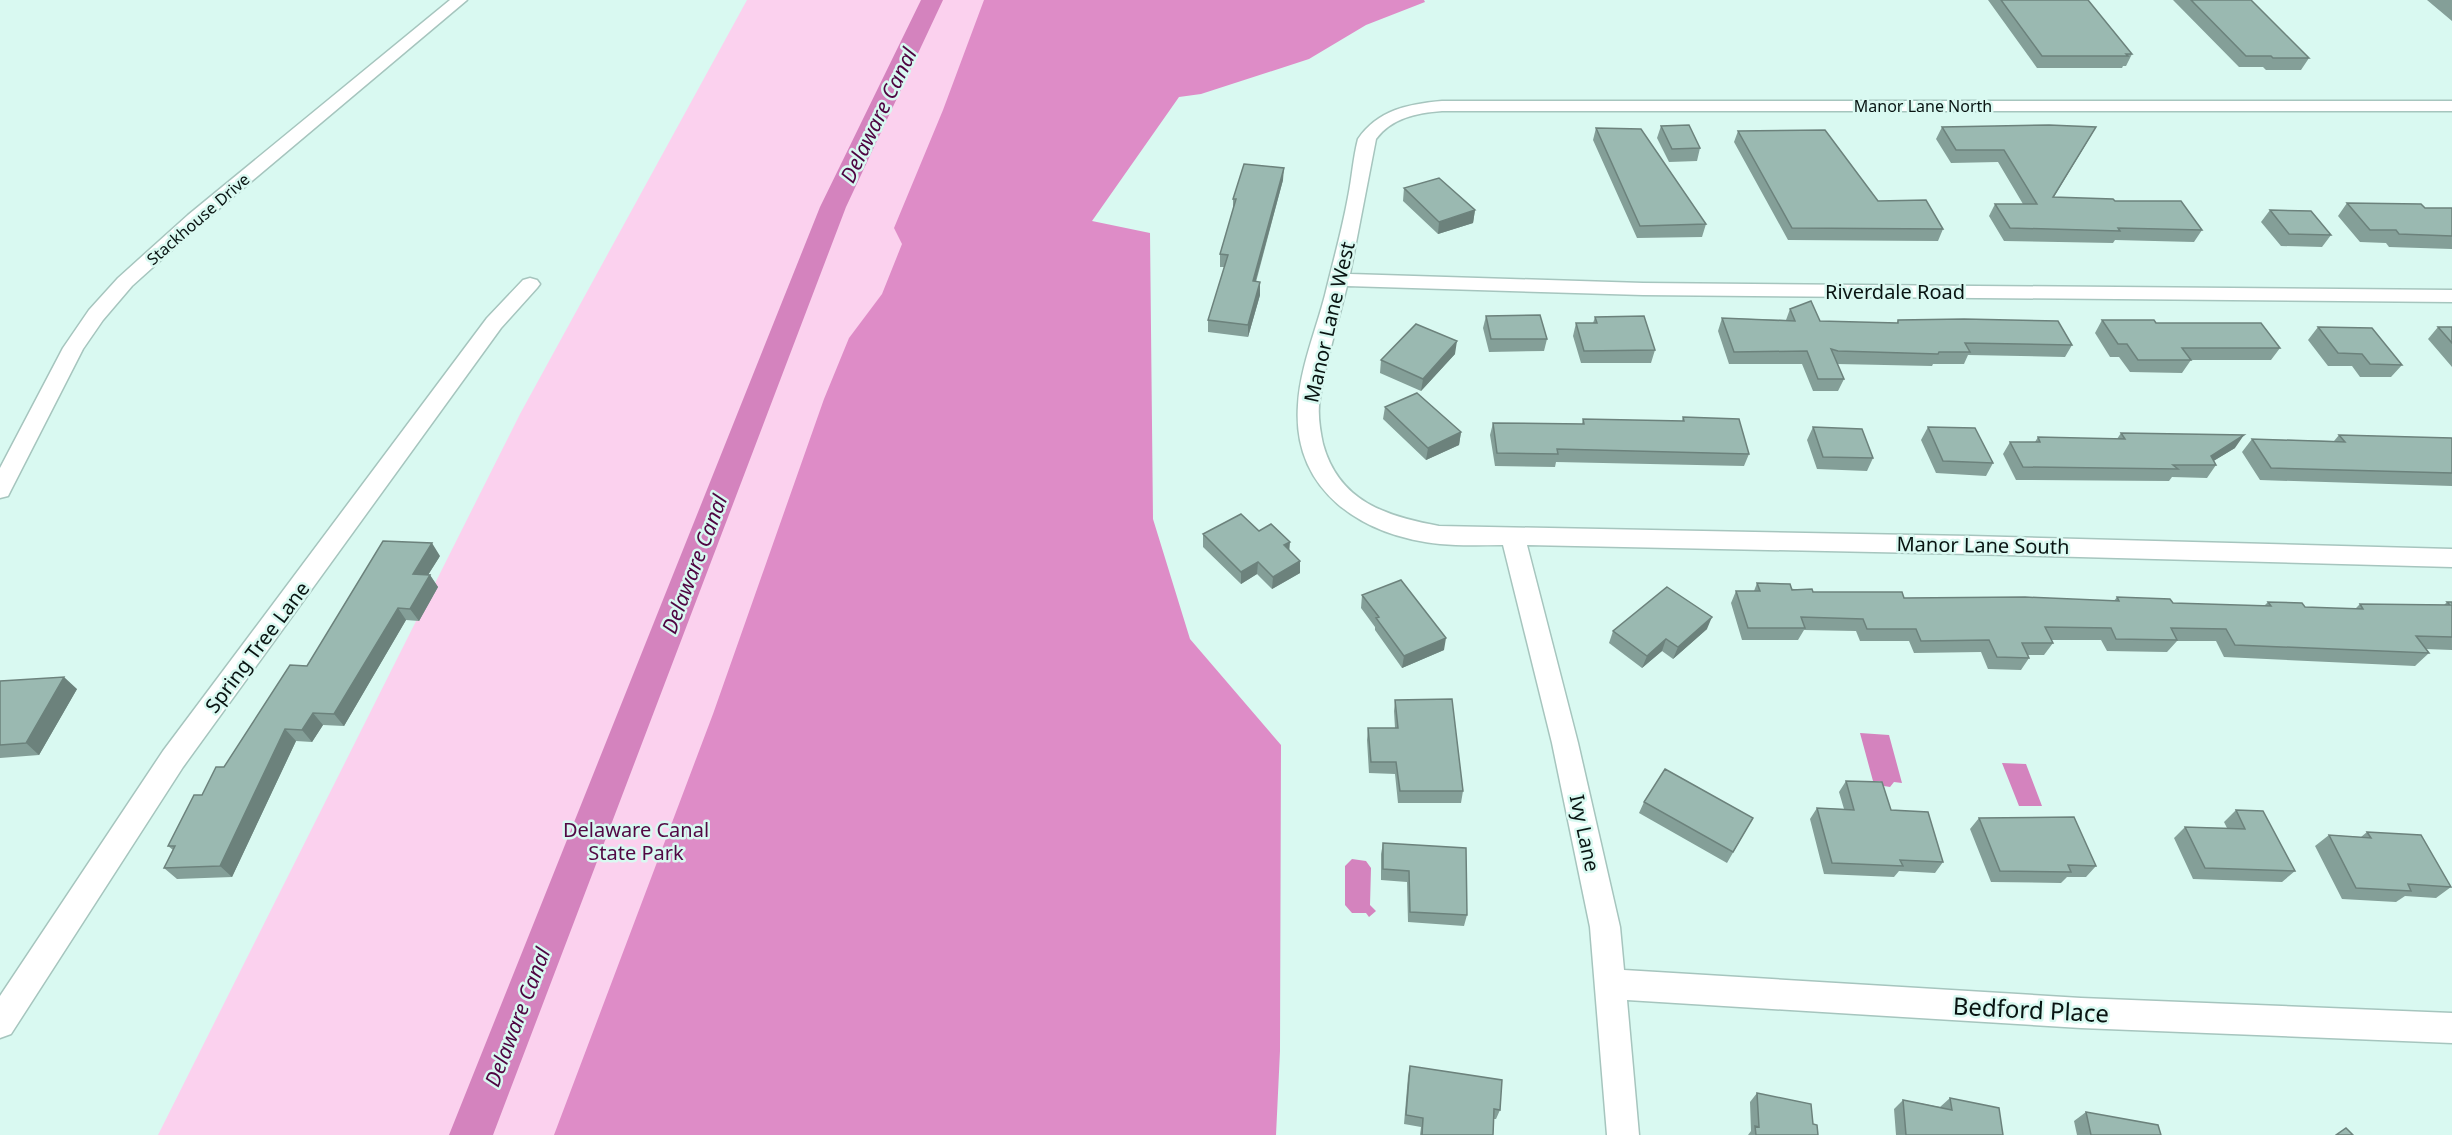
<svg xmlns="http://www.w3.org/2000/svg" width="2452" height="1135" font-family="'Noto Sans',sans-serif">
<rect width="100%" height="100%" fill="#d9f9f1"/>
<path fill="#fbd1ee" d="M747,0H1216L989,340L898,1135H158L520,414Z"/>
<path fill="#de8cc7" d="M984,0H1424L1425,2L1366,25L1309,59L1201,94L1179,97L1092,221L1150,233L1153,519L1190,639L1281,745L1280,1051L1276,1135H554L713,714L824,399L849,338L882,294L902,244L894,228L943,110Z"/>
<path fill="#d483be" d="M1860,733L1889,735L1902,783L1894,782L1890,787L1884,786L1880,781H1873Z
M2002,763L2026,764L2042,806H2019Z
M1352,859L1366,861L1371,868L1370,905L1376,911L1369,917L1366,913H1352L1345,905V866Z"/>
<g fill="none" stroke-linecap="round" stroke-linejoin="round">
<path fill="#d483be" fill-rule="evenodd" d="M921,0H943L846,207L493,1135H449L820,207Z"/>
<g stroke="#a6c5be" stroke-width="3">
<path id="street" d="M450,0H467L202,223L132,286L103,320L83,349L11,490L8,496L0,498V468L63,348L89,310L118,278L188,215Z
M1442,101H2452V111H1442C1416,113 1392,118 1376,139L1350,274L1643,283L2452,290V302L1643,295L1347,286C1338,323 1326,360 1320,398C1317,413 1320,430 1323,444C1339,502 1386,516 1439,526L1970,536L2452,549V567L1970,554L1527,545L1578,743L1620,927L1624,970L2081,998L2452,1013V1043L2081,1028L1627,1000L1639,1135H1607L1590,927L1552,743L1503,545C1482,545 1461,546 1440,544C1362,536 1292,491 1298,405C1300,368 1316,330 1325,295C1333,262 1342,230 1348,197C1352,178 1353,158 1358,139C1378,110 1408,104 1442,101Z
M530,278L537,280L540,284L537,288L501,328L183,767L11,1034L0,1038V996L163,751L487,318L523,280Z"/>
</g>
<use href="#street" fill="#fff" fill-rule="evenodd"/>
</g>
<path fill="#849f98" d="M1988,0H2088L2132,54L2126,66H2123L2122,68H2037Z
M2173,0H2251L2309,58L2301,70H2266L2263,67H2239Z
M2427,0H2452V21Z
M1661,126L1700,148L1697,161L1669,162L1657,138Z
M1942,127H2096L2054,197L2115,201L2202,230L2194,242L2115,240L2113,243L2004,241L1989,216L1995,204H2023L1998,162L1951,163L1936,139Z
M1596,128L1706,224L1702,237L1637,238L1593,140Z
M1738,131L1878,201L1943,229L1938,241L1788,240L1734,142Z
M1283,180L1256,282L1260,295L1248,337L1208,332V320L1225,267H1220V254L1233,211V199Z
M1404,188L1475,210L1473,223L1438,234L1403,201Z
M2347,203L2425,208H2452V249L2389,247L2386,243L2360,242L2338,216Z
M2270,210L2331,235L2322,247L2281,246L2261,222Z
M1790,309L1820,321L1897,323L1898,320L2072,345L2065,357L1968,355L1964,364H1933L1932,366L1837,364L1844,379L1838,391H1813L1802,364H1729L1718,331L1722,318L1786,320Z
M1486,316L1547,339L1544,351L1489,352L1483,328Z
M1595,317L1655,350L1651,363H1581L1573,336L1576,323H1593Z
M2102,320L2156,323L2280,348L2271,360H2191L2182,373L2130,372L2119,357H2110L2095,333Z
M2318,327L2402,365L2391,377H2360L2352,366H2328L2308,340Z
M2438,327H2452V367L2428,339Z
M1455,354L1421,391L1380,373L1381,360Z
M1385,407L1461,432L1459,445L1426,460L1383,419Z
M1683,417L1749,454L1744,466L1556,462L1555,467L1495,466L1490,435L1493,423L1582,424L1583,419L1682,421Z
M1813,427L1873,458L1867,471L1817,469L1807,440Z
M1928,427L1993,463L1986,476L1936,473L1921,440Z
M2121,433L2235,448L2213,461L2216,465L2207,478L2172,477L2169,481L2016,480L2003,454L2010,442H2035L2038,437L2117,439Z
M2339,435L2452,438V486L2260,480L2242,452L2252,439L2334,441Z
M1259,531L1289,551L1300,573L1272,589L1257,574L1241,584L1203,547V534Z
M440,556L428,575H430L438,587L419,621L406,620L344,726L323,725L312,742L296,741L232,877L177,879L164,868L173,850L168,846L202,795L307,666Z
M1757,583L1813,592L1904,598L2114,601L2117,597L2173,603L2264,606L2268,602L2305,607L2355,609L2360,604L2444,605L2447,602H2452V650L2425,649L2429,653L2415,666L2224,657L2216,641H2177L2167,652L2107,651L2101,640H2051L2053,643L2044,655H2028L2029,658L2021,670L1988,669L1981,652L1914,653L1909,641H1860L1856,631L1804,630L1798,640H1742L1731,603L1736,591H1754Z
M1362,595L1444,650L1402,668L1375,630V627L1361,608Z
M1707,629L1673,659L1662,651L1642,668L1609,643L1613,631Z
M0,681L77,689L39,755L0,758Z
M1395,700L1463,791L1461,803H1398L1395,774L1369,773L1367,740L1368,728H1395L1394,711Z
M1846,781L1891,810L1943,862L1935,873L1899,871L1894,877L1824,874L1810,819L1817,808L1844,809L1839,792Z
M1644,802L1753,818L1727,863L1639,813Z
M2236,810L2295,871L2282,882L2193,879L2174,838L2185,827L2227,828L2224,822Z
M1979,818L2096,866L2086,877H2067L2061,883L1991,882L1970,829Z
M2367,832L2451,887L2436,898L2405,896L2396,902L2342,899L2315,846L2329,835L2361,837Z
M1383,843L1467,915L1464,926L1408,922L1407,882L1381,880V854Z
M1410,1066L1500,1110L1496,1119H1494L1493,1135H1420L1421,1127L1404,1124L1408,1076Z
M1757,1093L1813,1124L1818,1135H1748L1751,1131L1750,1102Z
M1950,1098L2003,1135H1896L1894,1109L1903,1100L1940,1107Z
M2086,1112L2161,1135H2077L2074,1121Z"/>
<path fill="#6c827c" d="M2096,127L2089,139L2046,209L2053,197Z
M1284,168L1283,180L1252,294L1253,281Z
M1475,210L1473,223L1438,234L1439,222Z
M1260,282V295L1248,337V325Z
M1457,341L1455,354L1421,391L1423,379Z
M1461,432L1459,445L1426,460L1428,448Z
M2244,435L2235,448L2207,465L2211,456Z
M1290,542L1289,554L1284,545Z
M432,543L440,556L421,586L413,574Z
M1300,561V573L1272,589L1273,577Z
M1258,562L1257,574L1241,584V572Z
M430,575L438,587L419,621L410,609Z
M398,608L406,620L344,726L334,714Z
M1712,617L1707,629L1673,659L1678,647Z
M1446,638L1444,650L1402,668L1404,656Z
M1666,639L1662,651L1642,668L1647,656Z
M64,677L77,689L39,755L26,743Z
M313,713L323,725L312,742L302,730Z
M285,729L296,741L232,877L220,866Z"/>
<path fill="#9ab9b1" stroke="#6c827c" stroke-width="1.5" d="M2001,0H2088L2132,54H2126L2128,56H2042Z
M2191,0H2251L2309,58H2273L2271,56H2246Z
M1689,125L1700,148L1672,149L1661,126Z
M2049,125L2096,127L2053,197L2113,199L2115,201H2181L2202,230L2118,228L2120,231L2010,228L1995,204H2037L2004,150H1956L1942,127Z
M1596,128L1641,129L1706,224L1640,226Z
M1825,130L1878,201L1926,200L1943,229L1792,228L1738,131Z
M1244,164L1284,168L1253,281L1260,282L1248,325L1208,320L1228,255L1220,254L1236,199H1233Z
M1439,178L1475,210L1439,222L1404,188Z
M2347,203L2421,204L2425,208H2452V236L2399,234L2396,230H2370Z
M2270,210L2311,211L2331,235L2289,234Z
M1811,301L1820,321L1898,323V320L1964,319L2058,321L2072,345L1965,343L1970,352H1939L1938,354L1838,351L1831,349L1844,379H1818L1807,351L1734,352L1722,318L1795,321L1790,309Z
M1540,315L1547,339H1491L1486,316Z
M1644,316L1655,350L1584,351L1576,323H1597L1595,317Z
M2102,320H2154L2156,323H2261L2280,348H2182L2191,360H2138L2127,344H2118Z
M1416,324L1457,341L1423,379L1381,360Z
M2318,327L2372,328L2402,365L2370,364L2362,354L2338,353Z
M2438,327H2452V343Z
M1417,393L1461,432L1428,448L1385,407Z
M1683,417L1739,419L1749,454L1557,449L1558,454L1497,453L1493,423L1584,424L1583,419L1684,421Z
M1813,427L1862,429L1873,458L1823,457Z
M1928,427L1975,428L1993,463L1943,461Z
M2121,433L2244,435L2211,456L2216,465H2173L2178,469L2023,467L2010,442H2040L2038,437L2125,439Z
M2339,435L2452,438V473L2271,468L2252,439L2345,442Z
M1241,514L1259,531L1271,524L1290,542L1284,545L1300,561L1273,577L1258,562L1241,572L1203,534Z
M383,541L432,543L413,574L430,575L410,609L398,608L334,714L313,713L302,730L285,729L220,866L164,868L175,846H168L194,795H202L216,767H224L290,665L307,666Z
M1401,580L1446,638L1404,656L1376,618L1379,617L1362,595Z
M1757,583L1790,584L1792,590L1812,589L1813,592H1902L1904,598L2025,597L2119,601L2117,597L2170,599L2173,603L2271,606L2268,602L2302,603L2305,607L2363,609L2360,604L2450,605L2447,602H2452V637L2416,636L2429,653L2235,645L2226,629L2171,628L2177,640L2116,639L2111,628L2045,627L2053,643H2022L2029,658L1997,657L1989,640L1921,641L1916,629H1867L1863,619L1801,617L1805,628H1748L1736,591H1760Z
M1667,587L1712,617L1678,647L1666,639L1647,656L1613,631Z
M64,677L26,743L0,745V681Z
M1452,699L1463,791H1400L1396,762H1371L1368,728H1398L1395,700Z
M1665,769L1753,818L1733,852L1644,802Z
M1846,781L1882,782L1891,810L1928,812L1943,862L1900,860L1903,866L1832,863L1817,808L1854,810Z
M2236,810L2263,811L2295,871L2205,868L2185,827L2245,829Z
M2074,817L2096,866L2068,865L2071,872L2000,871L1979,818Z
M2367,832L2421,835L2451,887L2408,884L2411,891L2356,888L2329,835L2371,838Z
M1383,843L1466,848L1467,915L1410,912L1409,871L1383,869Z
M1410,1066L1502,1080L1500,1110L1494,1109L1493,1135H1422L1423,1118L1406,1115Z
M1757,1093L1811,1104L1813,1124L1817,1125L1818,1135H1756L1755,1126L1759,1127Z
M1950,1098L1999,1108L2003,1135H1906L1903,1100L1952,1110Z
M2086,1112L2158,1125L2161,1135H2091Z
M2346,1128L2353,1135H2336Z"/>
<g text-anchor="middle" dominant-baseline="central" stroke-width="5" stroke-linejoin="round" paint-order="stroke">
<g font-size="16" fill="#091412" stroke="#d9f9f1">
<text x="1923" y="106">Manor Lane North</text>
<text transform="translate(198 219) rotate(-41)">Stackhouse Drive</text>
</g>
<g font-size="20" fill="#091412" stroke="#d9f9f1">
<text x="1895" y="291">Riverdale Road</text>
<text transform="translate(1329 322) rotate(-77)">Manor Lane West</text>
<text transform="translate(1983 545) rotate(1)">Manor Lane South</text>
<text transform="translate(257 647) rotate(-53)">Spring Tree Lane</text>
<text transform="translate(1585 833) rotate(78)">Ivy Lane</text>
</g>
<g font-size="20" fill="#520844" stroke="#d9f9f1">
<text x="636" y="829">Delaware Canal<tspan x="636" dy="23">State Park</tspan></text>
</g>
<g font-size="21" font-style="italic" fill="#4e0441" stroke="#d9f9f1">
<text transform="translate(878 115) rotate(-64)">Delaware Canal</text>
<text transform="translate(694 564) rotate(-69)">Delaware Canal</text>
<text transform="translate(517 1017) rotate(-69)">Delaware Canal</text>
</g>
<g font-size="24" fill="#091412" stroke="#d9f9f1">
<text transform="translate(2031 1009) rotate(3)">Bedford Place</text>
</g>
</g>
</svg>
